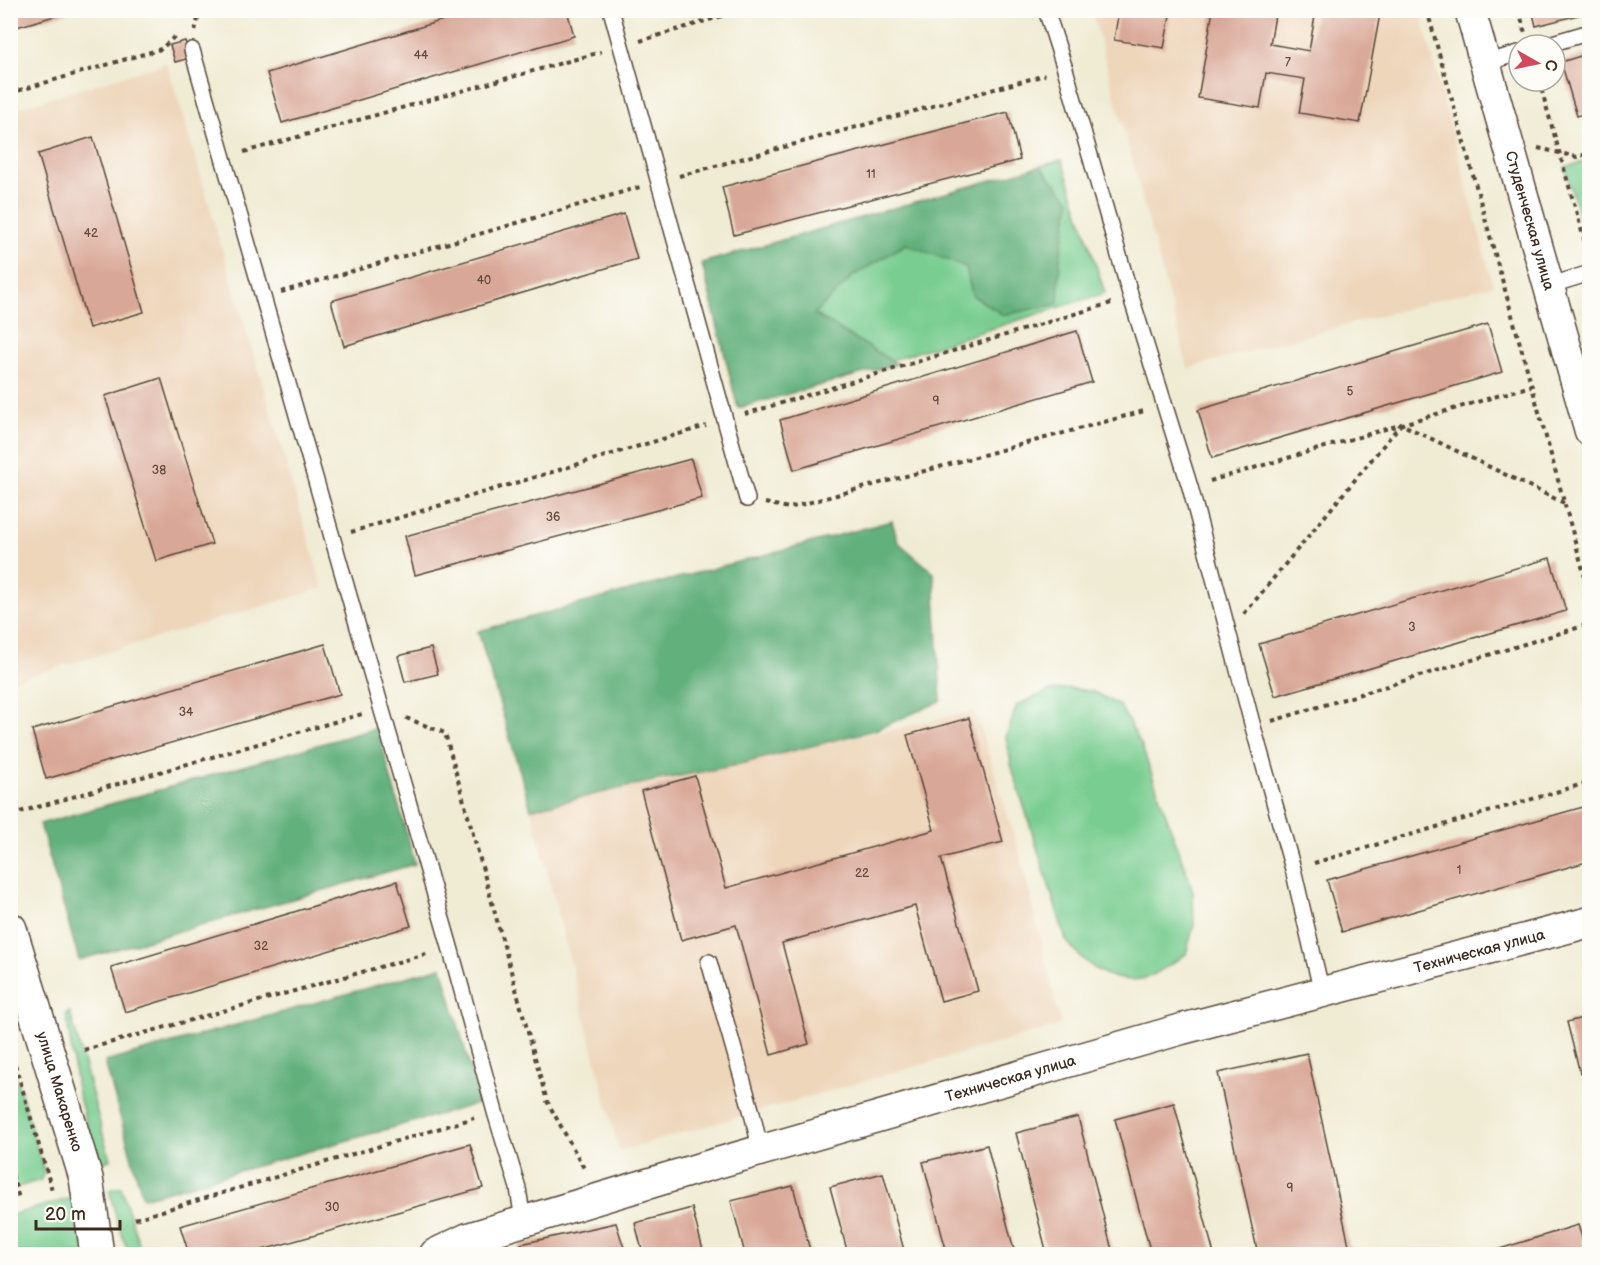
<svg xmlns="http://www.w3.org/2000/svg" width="1600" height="1265" font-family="'Balsamiq Sans',sans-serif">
<rect width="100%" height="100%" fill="#fdfcf7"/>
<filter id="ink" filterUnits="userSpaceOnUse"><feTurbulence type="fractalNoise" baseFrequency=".0167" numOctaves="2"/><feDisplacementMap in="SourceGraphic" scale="12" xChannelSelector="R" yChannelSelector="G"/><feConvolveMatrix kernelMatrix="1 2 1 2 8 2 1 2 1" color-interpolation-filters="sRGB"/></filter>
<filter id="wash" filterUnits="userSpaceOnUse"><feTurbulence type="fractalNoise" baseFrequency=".008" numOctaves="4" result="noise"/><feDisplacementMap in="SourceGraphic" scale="24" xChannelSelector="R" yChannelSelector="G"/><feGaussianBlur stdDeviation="1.35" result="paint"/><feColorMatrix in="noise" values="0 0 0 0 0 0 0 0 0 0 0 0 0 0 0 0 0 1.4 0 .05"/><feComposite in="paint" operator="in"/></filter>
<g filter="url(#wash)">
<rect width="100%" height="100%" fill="#f0ebd3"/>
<path fill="#eed6bb" d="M1092,11H1420L1493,285L1188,368Z
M167,63L323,588L12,681L11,674V110Z
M975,711L1020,854L1061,1025L619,1151L531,809Z"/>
<path fill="#79cd91" stroke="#5a7c58" stroke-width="1.5" d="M1062,160L1105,293L738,408L702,263Z
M1587,161L1590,169L1589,253L1565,167Z
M1069,688L1094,692L1120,706L1141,744L1193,891L1194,925L1186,954C1173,962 1156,976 1141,979C1108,984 1084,964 1066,940L1012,768L1006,737L1017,705L1049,691Z
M70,1012L110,1160L97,1164L77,1089L66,1013Z
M10,1057L44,1171L41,1180L11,1189Z
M121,1187L142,1254H129L119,1227L109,1190Z
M79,1196L89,1254L11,1253V1215Z"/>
<path fill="#62b07b" stroke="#4e6d4c" stroke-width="1.5" d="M1040,166L1070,200L1060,258L1058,304L1003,315L972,295L966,267L906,244L854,275L814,314L897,364L738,408L702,263Z
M892,521L898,542L934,573L941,701L875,730L732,766L653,781L531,809L478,631Z
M377,728L415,864L79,960L40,824Z
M442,967L480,1103L143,1198L105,1062Z"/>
<g id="blocks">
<path fill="#d9a797" d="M10,10H72V11L10,29Z
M477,10H567L574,36L282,123L267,73Z
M1119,10H1171L1164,48L1114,40Z
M1213,10H1276L1270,44L1309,51L1316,10H1360L1380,14L1360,123L1299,113L1305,79L1266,73L1260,108L1198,98Z
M1532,10H1590V12L1536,26Z
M185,41L190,58L175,62L170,45Z
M1590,53V112L1577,116L1561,62Z
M1008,112L1020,160L734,235L722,187Z
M93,137L144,312L89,328L38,154Z
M624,214L637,259L344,346L331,301Z
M1488,324L1502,372L1212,458L1198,410Z
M1077,331L1092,382L794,470L780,420Z
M161,378L212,544L156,561L105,396Z
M691,459L702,498L415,575L405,536Z
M1550,558L1566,611L1275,696L1259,644Z
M325,644L340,694L46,779L32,730Z
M431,648L438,674L405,682L398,656Z
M969,718L1003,842L941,858L978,991L941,1001L915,906L782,943L809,1044L771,1055L736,925L681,940L641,791L695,776L726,888L934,830L907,735Z
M1590,805V861L1342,932L1327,880Z
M397,881L411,926L125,1012L111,967Z
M1590,1016V1071L1580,1073L1567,1022Z
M1307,1053L1351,1254H1258L1218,1073Z
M1174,1103L1214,1254H1151L1115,1119Z
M1078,1117L1113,1254H1047L1016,1133Z
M470,1144L483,1188L248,1254H189L180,1226Z
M987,1145L1015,1254H947L923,1162Z
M883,1173L905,1254H848L830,1187Z
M793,1186L811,1254H745L731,1201Z
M692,1208L704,1254H643L635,1223Z
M616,1223L626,1254H516L521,1244Z
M1578,1225L1587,1254H1483Z"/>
</g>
</g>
<g filter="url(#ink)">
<use href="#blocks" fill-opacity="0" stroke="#564739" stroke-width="1.5"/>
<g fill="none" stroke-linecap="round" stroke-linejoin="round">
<g stroke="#564739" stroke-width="18">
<path id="service" d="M611,10L747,499
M1046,10L1065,69L1131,297L1190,487L1253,727L1293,869L1322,993
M1546,45L1590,32
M192,50L450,947L495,1112L518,1188L523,1221
M1485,63L1519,53
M1548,286L1590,273
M709,962L752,1113L761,1152"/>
</g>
<g stroke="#564739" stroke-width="33">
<g id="minor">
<path id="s1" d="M1470,10L1590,431"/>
<path id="s2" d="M435,1254L468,1238L700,1168L1182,1029L1590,922"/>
</g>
</g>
<g stroke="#564739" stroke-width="36">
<g id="secondary">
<path id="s3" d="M10,929L86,1178L97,1254"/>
</g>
</g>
<path stroke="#564739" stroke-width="4" stroke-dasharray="4.5 4.5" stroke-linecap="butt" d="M1427,10L1590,595
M1519,10L1525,33
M195,31L200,10
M640,41L742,10
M1539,81L1588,253
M10,93L161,49L175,36
M1538,148L1577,157L1590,153
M244,152L601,52
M1587,154L1590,161
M679,176L1045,75
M281,292L640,187
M745,414L1111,303
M1210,481L1531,386
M765,503L789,508L1144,411
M351,532L706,426
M1244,614L1401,424L1564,503
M406,718L445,733L547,1101L585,1170
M1272,721L1590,624
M20,812L362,714
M1314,863L1590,782
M10,1047L52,1190
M84,1050L430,953
M10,1166L19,1199
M135,1219L474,1118"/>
<use href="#service" stroke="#fff" stroke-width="15"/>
<use href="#minor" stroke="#fff" stroke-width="30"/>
<use href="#secondary" stroke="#fff" stroke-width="33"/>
</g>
</g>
<g text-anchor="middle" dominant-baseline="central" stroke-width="6" stroke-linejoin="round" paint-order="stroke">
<g font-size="12" fill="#62493c">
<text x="421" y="55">44</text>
<text x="1288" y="62">7</text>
<text x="871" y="174">11</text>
<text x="91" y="233">42</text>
<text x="484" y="280">40</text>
<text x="1350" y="391">5</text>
<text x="936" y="401">9</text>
<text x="159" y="470">38</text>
<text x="553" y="517">36</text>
<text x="1412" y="627">3</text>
<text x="186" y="712">34</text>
<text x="1459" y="870">1</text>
<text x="862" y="873">22</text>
<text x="261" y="946">32</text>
<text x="1290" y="1188">9</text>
<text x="332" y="1207">30</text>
</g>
<g font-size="15" fill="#3b2a1e" stroke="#fdfcf7">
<text stroke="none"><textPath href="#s1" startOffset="219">Студенческая улица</textPath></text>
<text stroke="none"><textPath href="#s2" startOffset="1088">Техническая улица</textPath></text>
<text stroke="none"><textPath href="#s2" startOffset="602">Техническая улица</textPath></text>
<text stroke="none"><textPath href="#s3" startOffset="170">улица Макаренко</textPath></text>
</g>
</g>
<rect width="1600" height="1265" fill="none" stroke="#fdfcf7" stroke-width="36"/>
<g transform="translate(1537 63) rotate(99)"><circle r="28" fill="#fdfcf7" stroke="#afa8a0" stroke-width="1.5"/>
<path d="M0-4.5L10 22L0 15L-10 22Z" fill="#d1495b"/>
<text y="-9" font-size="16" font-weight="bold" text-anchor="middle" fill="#3b2a1e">С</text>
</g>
<path d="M36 1220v9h84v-9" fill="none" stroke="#3b2a1e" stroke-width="3"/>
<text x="45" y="1220" font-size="18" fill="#3b2a1e" stroke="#fdfcf7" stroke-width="4.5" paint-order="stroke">20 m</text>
</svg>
